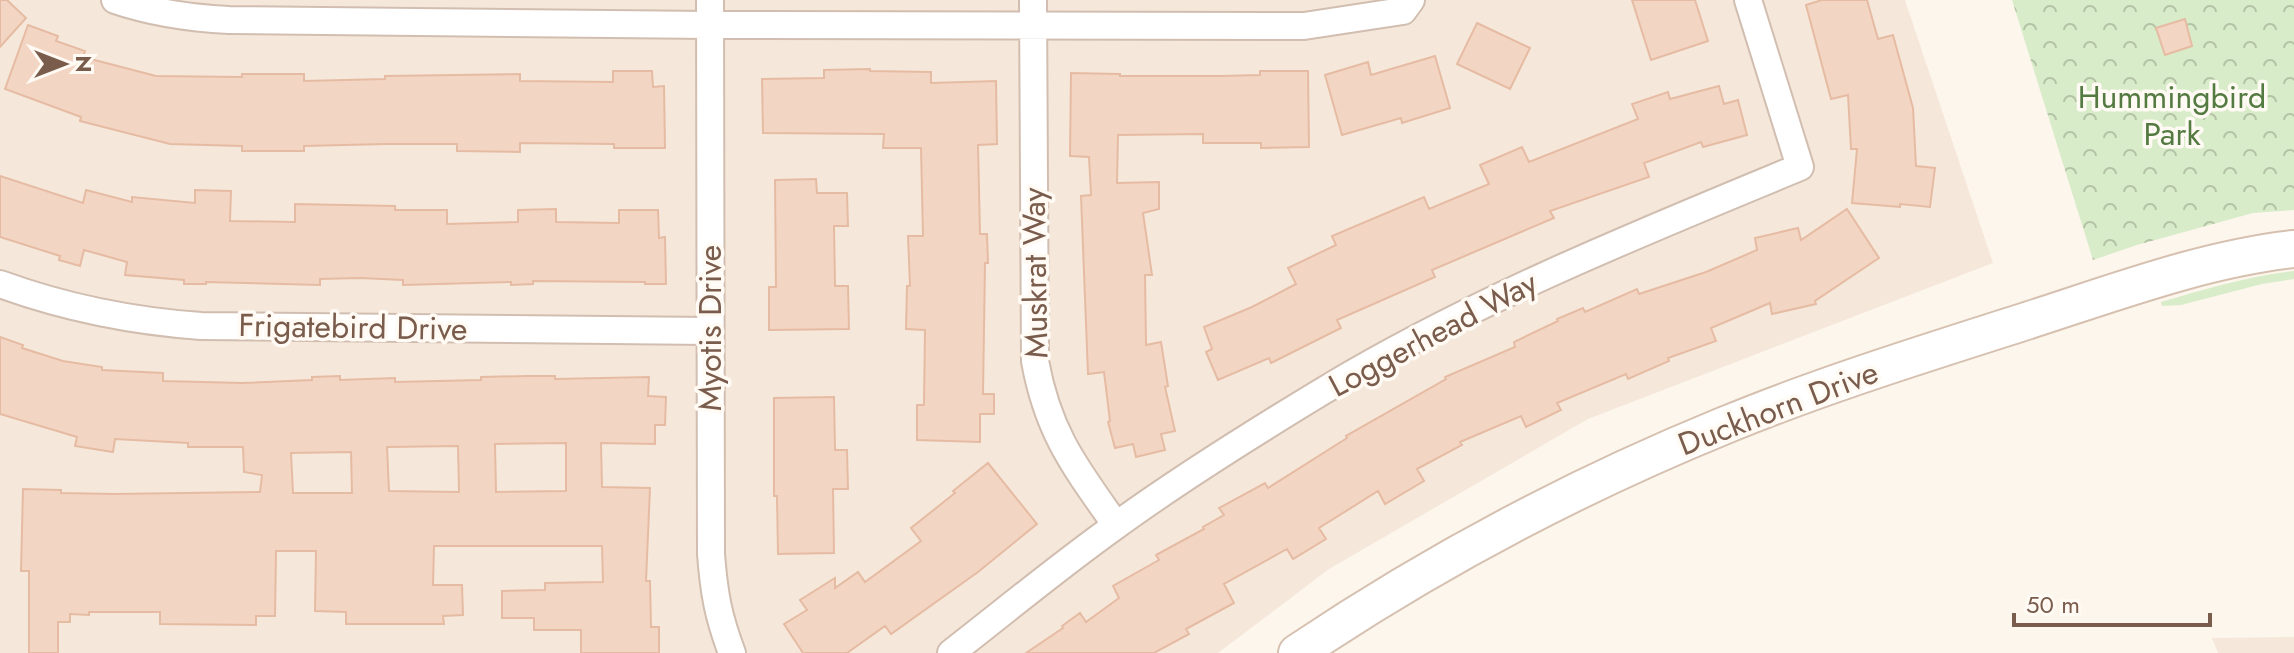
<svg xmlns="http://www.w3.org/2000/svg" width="2294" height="653" font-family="Jost,sans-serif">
<defs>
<pattern id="park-crowns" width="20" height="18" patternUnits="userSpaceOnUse" patternTransform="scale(2)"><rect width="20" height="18" fill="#d8ecc9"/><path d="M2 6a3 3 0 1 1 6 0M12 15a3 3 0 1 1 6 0" fill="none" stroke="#b4c2a5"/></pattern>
</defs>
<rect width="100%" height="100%" fill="#fdf6ec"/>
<path fill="#f5e8da" d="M0,0H1905L1993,263L1588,419L1329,569L1218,653H0Z
M2294,637V653H2218L2212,638Z"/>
<path fill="#d8ecc9" d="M2294,271V279L2262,284L2181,305L2162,306L2161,302C2205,289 2249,276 2294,271Z"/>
<path fill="url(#park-crowns)" d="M2012,0H2294V210L2253,213L2137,245L2093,260Z"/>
<path fill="#f3d5c3" stroke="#e6bba3" stroke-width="2" fill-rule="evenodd" d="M0,0H7L26,18L0,47Z
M1632,0H1695L1708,41L1651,60Z
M1822,0H1867L1878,39L1893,35L1913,108L1916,166L1935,168L1930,207L1900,204V207L1852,203L1857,149H1851L1848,95L1831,99L1806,5Z
M2185,19L2192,46L2165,55L2156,28Z
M1477,23L1530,48L1510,89L1457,64Z
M28,25L58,36L56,41L85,51L83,57L156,76L242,77V74H304V81L385,79V76L520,74V81L613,82V71H652L653,87L664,86L665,148H614V144L520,143V152L457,151V144H386L304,146V151H242V146L170,144L80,121L81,117L5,89Z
M1435,56L1450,108L1402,123L1401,118L1342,135L1325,75L1368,62L1371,75Z
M870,69V71L931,72V83L996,81L997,144L978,145L980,234H987L988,263H985L983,394H994V414H980V442L917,440V405H924L925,330L906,329L907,286H910L908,236H923L921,148H883L884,134L763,133L762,79L824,78V70Z
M1260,71H1308L1309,147L1261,148V143H1203V134L1118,135L1117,183L1159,182V209L1143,213L1152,275H1145L1146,345L1161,342L1168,386L1165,387L1175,431L1161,434L1165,450L1136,457L1133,444L1115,448L1108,422L1110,421L1104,372L1088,374L1081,196L1091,195L1089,157L1070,156L1071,73L1120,74V76H1220L1260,75Z
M1719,86L1724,104L1738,100L1747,135L1703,147L1701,142L1644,163L1649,177L1550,211L1554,218L1432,270L1435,277L1337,320L1341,328L1271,363L1269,358L1218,380L1206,352L1212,349L1204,327L1252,307L1296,284L1288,268L1336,245L1332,236L1424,197L1429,209L1489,184L1480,165L1522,147L1529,162L1638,119L1632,104L1668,92L1670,99Z
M0,176L83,203L86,190L132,202V197L195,203V190L231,191L230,221L295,222V204L395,206V210H447V224L518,222V210L556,209V222L619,223V210H658L659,238L665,237L666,284H645V282L533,281V284L511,285V282L403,285V280L360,278L320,279V285L206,282V284H184V280L125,275L127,262L84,250L80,266L59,260L60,256L0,237Z
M816,179L817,193H847L848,226H834L835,286H848L849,329L769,330V287H776L775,180Z
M1847,209L1879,258L1815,301L1816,304L1772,314L1770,303L1711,328L1716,341L1668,358L1669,361L1628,379L1626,374L1557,403L1561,410L1526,427L1521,416L1460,442L1462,445L1417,469L1424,481L1385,504L1378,491L1319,528L1326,539L1293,559L1287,549L1224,584L1234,603L1186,629L1189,634L1154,653H1026L1063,628L1062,626L1080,613L1086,622L1119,598L1113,586L1159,560L1156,555L1204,529L1203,527L1224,515L1219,508L1265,483L1268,488L1347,438L1346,436L1446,379L1445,377L1515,347L1514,342L1558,321L1557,319L1583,308L1585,312L1637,289L1639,294L1706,272L1757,250L1755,238L1798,228L1801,240Z
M0,337L23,345L22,348L63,361L102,367V370L163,373V381L242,383L312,380V377L340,376V380L395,378V382L481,380V377L527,376H555V379L649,377L648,396L666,397L665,425H655V444L601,443L602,487L650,488L646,581H650L651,627H659V653H581V630H534V618H502V591L545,590V583L603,582L602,546H434L433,585H462L463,615L443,616L444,624H346V612L315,611L316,551H276L275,616H256V625L160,624V612H89V615L70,614V622H58V653H29V571H21L23,489L61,490V493L114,494L260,492L262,475L244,472L243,447H188V443L115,439L113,452L75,446L77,437L0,414ZM566,443V491L496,492L495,444ZM458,446L459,492L389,491L387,447ZM351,452L352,493H293L291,453Z
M834,397L835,450H847L848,489H833L834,553L778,554L777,496H774V398Z
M988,463L1037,524L978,572L891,634L885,626L847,653H803L784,624L807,610L800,600L835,578V588L858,572L865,582L921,541L911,528L955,493L953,491Z"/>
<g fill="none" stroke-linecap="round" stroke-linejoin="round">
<g stroke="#d1beb0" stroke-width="30">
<path id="street" d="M115,0C153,13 189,18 229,20L710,25L1304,26L1403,11L1411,0
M710,0L711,554C714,593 718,616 732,653
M1033,0L1035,361C1048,433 1075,467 1116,525
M0,284C66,308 131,321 201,326L710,331
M951,653C1005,611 1058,567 1114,527C1181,478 1252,434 1323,391C1474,300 1638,234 1800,167L1748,0"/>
</g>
<g stroke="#d6c0b0" stroke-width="40">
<path id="secondary" d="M1297,653C1431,563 1574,487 1723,426C1820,386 1920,355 2020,323C2108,295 2202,259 2294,249"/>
</g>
<use href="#street" stroke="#fff" stroke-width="26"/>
<use href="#secondary" stroke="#fff" stroke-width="36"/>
</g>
<g text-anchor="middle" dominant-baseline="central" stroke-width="7" stroke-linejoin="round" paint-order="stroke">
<g font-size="32" fill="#537a41" stroke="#fffaf3">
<text x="2172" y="97">Hummingbird<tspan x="2172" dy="37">Park</tspan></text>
</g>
<g font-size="32" fill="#7a5c4d" stroke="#fffaf3">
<text transform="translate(1035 273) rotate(-91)">Muskrat Way</text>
<text transform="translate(353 327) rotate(1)">Frigatebird Drive</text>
<text transform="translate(710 328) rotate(-90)">Myotis Drive</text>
<text transform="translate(1433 334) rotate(-28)">Loggerhead Way</text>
<text transform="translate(1778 408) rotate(-21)">Duckhorn Drive</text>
</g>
</g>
<g transform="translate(64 64) rotate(90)" stroke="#fffaf3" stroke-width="6" paint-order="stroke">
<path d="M0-6L14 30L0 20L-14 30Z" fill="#7a5c4d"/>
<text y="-12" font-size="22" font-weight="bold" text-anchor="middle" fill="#7a5c4d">N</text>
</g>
<path d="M2014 613v12h196v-12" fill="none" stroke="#7a5c4d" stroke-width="4"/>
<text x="2026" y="613" font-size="24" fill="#7a5c4d" stroke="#fffaf3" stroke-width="6" paint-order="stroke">50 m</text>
</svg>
